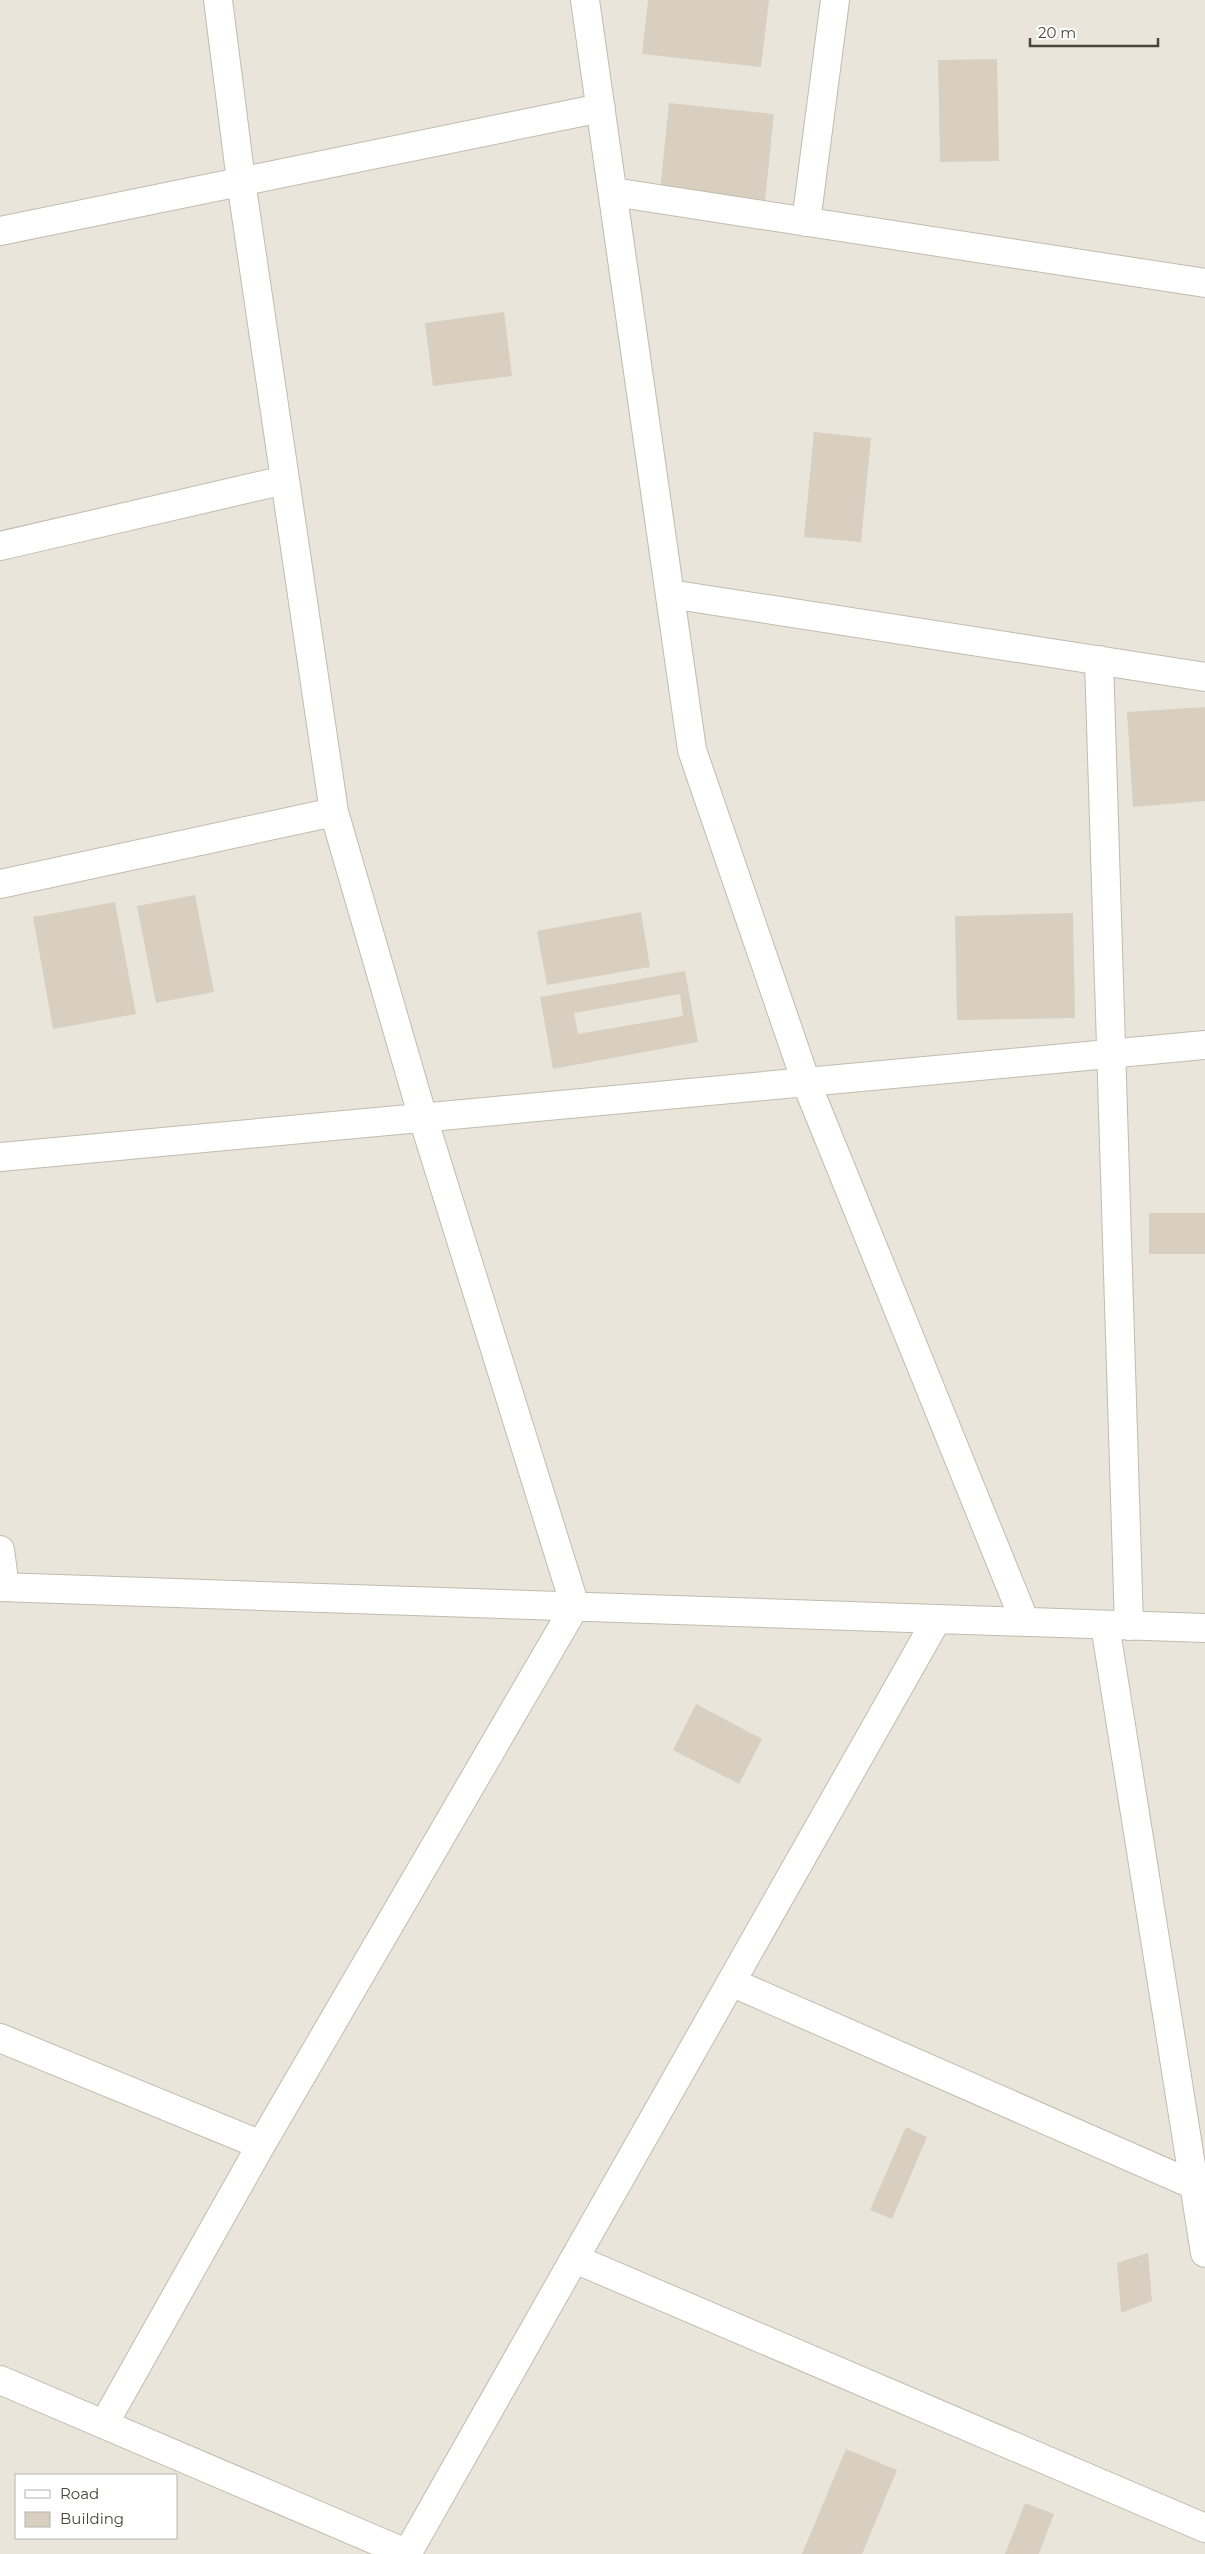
<svg xmlns="http://www.w3.org/2000/svg" width="1205" height="2554" font-family="Montserrat,sans-serif">
<rect width="100%" height="100%" fill="#f6f3ec"/>
<path fill="#eae5da" fill-rule="evenodd" d="M0,0H1205V2554H0ZM16,2475H176V2538H16Z"/>
<path fill="#d8cfc1" fill-rule="evenodd" d="M648,0H769L761,67L642,54Z
M997,59L999,161L940,162L938,60Z
M669,103L774,114L765,200L660,190Z
M504,312L512,376L433,386L425,323Z
M814,432L871,438L861,542L804,537Z
M1205,707V801L1133,807L1127,712Z
M195,895L214,992L156,1003L137,906Z
M115,902L136,1014L53,1029L33,917Z
M641,912L650,967L547,985L537,931Z
M1073,913L1075,1018L957,1020L955,916Z
M685,971L698,1042L553,1069L540,997ZM680,994L683,1016L578,1034L574,1013Z
M1149,1213H1205V1254H1149Z
M696,1704L762,1739L739,1784L673,1750Z
M906,2127L927,2137L892,2219L870,2210Z
M1148,2253L1152,2301L1121,2313L1117,2263Z
M846,2449L897,2470L862,2554H802Z
M1025,2503L1054,2514L1039,2554H1005Z"/>
<g fill="none" stroke-linecap="round" stroke-linejoin="round">
<g stroke="#c2bbae" stroke-width="30">
<path id="street" d="M585,0L692,750L806,1082L1025,1622
M613,192L1205,283
M806,222L835,0
M0,231L601,108
M0,546L285,480
M670,594L1205,677
M1099,660L1129,1626
M0,884L334,812
M0,1157L1205,1045
M0,1550L5,1587
M0,1587L1205,1628
M1105,1625L1205,2253
M731,1982L1194,2185
M0,2038L261,2145
M575,2259L1205,2528
M0,2380L408,2554
M104,2424L261,2145L575,1606L423,1118L334,812L241,181L218,0
M407,2554L937,1619"/>
</g>
<use href="#street" stroke="#fff" stroke-width="28"/>
</g>
<rect x="15" y="2474" width="162" height="65" fill="#ffffff" stroke="#b7b4b0"/>
<rect x="25" y="2490" width="25" height="8" fill="#ffffff" stroke="#b7b4b0"/>
<text x="60" y="2499" font-size="15" fill="#4b4439">Road</text>
<rect x="25" y="2512" width="25" height="15" fill="#d8cfc1" stroke="#b7b4b0"/>
<text x="60" y="2524" font-size="15" fill="#4b4439">Building</text>
<path d="M1030 38v8h128v-8" fill="none" stroke="#4b4439" stroke-width="2.5"/>
<text x="1038" y="38" font-size="15" fill="#4b4439" stroke="#ffffff" stroke-width="4" paint-order="stroke">20 m</text>
</svg>
